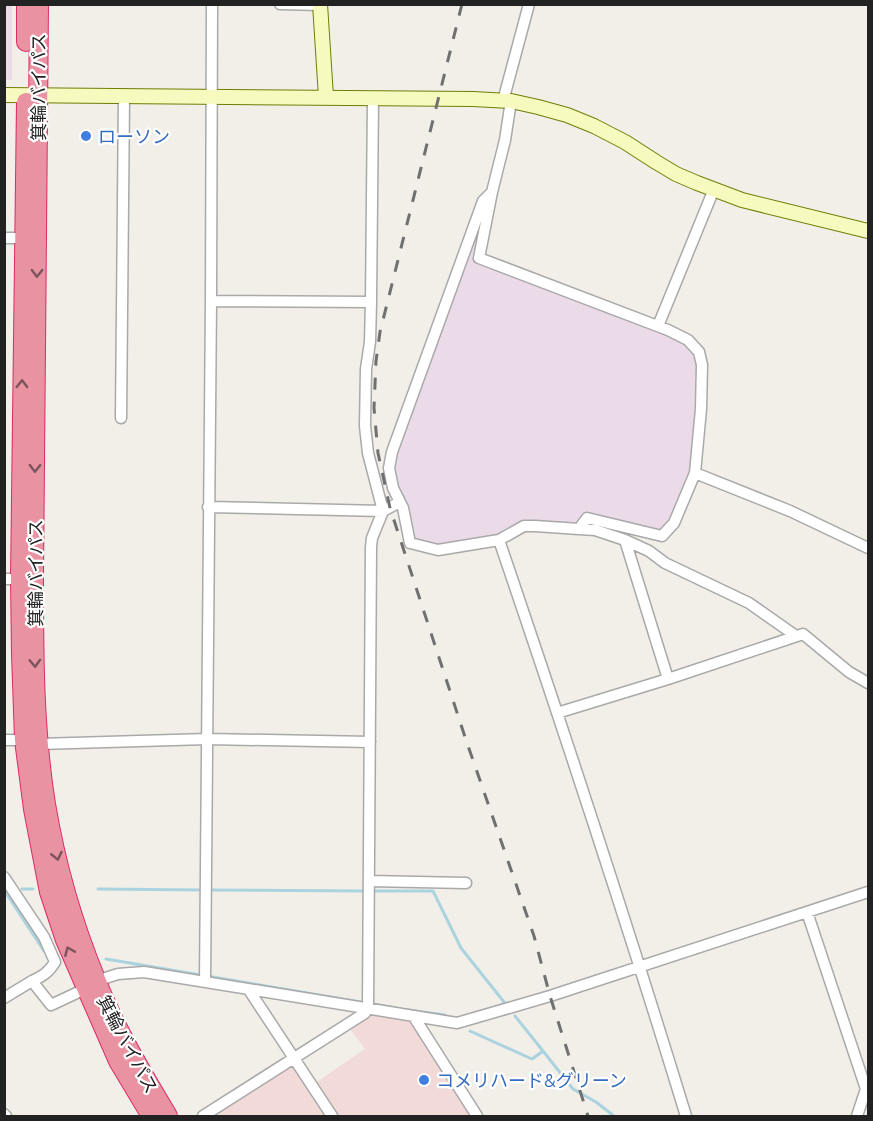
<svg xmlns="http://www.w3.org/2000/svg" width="873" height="1121" font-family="Ubuntu,'Noto Sans JP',sans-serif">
<rect width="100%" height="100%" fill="#f2efe9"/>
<path fill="#f2dad9" d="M375,1014L411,1020L474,1116H203L295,1058L312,1085L365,1049L348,1026Z"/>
<path fill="#ebdbe8" d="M4,5H12V80H5Z
M483,201L479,259L668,330L699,352L695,473L662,536L587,518L579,529L535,526L499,540L438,550L410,543L393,488L392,452Z"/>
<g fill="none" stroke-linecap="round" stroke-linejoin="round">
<path stroke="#aad3df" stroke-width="3" d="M22,889H33
M98,889L203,890
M4,890L44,951
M210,890L365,891
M372,891H433L461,948L504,1002
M106,959L396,1008
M408,1010L445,1015
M515,1016L543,1051
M470,1031L532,1059L543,1051L573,1089L596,1102L614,1116"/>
<g stroke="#a9a9a9" stroke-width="13">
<path id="street" d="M280,4L320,5
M503,101L529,4
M492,192L483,201L392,452L389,468L393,488L403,508L410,543L438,550L499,540C564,731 627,923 686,1116
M4,238H24
M211,301L371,302
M658,326L714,189
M121,418L124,96
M695,473L790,511L868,548
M208,507L383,511L400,502
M579,529L595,530L625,540L668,679
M499,540L524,526H535L579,529L587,518L662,536L674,523L695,473L701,409L702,365L699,352L688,340L668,330L479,258L492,192L505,140L511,101
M625,540L649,551L665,563L749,603L796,636
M4,579H20
M557,713L668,679L803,634L849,672L868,683
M4,740H24L39,744L207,739L370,742
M4,877L44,937L55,962C49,972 43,976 32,981L51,1005L85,989
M369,881L466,883
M807,912L866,1089L857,1116
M96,981L118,974L144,972L457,1023L550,996L868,892
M205,982L211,301L212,4
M249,990L332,1116
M4,998L32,981
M414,1017L477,1116
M4,1114L6,1116
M203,1116L365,1013L368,1008L371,547L372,538L383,511L368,453L365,426L366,369L370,342L371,302L373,98"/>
</g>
<g stroke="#707d05" stroke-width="16">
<path id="secondary" d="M320,4L326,97
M4,95L473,99L511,101L538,107L567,115L594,126L625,142L656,162L676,174L697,183L742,200L868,231"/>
</g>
<g stroke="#dc2a67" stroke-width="20">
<path id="highway" d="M39,4L34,577C34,653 34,729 46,804C56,864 73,923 96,979C115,1028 142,1072 168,1116
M26,42V4
M26,102L20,579L21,654L24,740L33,809L49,892L65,940L118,1061L151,1116"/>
</g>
<use href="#street" stroke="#fff" stroke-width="10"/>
<use href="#secondary" stroke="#f7fabf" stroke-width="14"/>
<use href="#highway" stroke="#e892a2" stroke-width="18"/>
<path stroke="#707070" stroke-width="3" stroke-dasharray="12 12" stroke-linecap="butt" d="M462,4L380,332L376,361L374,408L378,453L390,508L466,740L534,936L550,996L588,1116"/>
</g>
<defs><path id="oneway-chevron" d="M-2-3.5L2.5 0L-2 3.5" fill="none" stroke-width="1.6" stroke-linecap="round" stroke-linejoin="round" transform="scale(1.5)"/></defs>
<g stroke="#7b545c">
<use href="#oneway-chevron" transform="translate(37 273) rotate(91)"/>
<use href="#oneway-chevron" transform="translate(22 384) rotate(-89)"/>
<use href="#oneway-chevron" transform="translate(35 468) rotate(91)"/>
<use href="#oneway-chevron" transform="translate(35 663) rotate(88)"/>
<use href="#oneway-chevron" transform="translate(57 856) rotate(77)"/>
<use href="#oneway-chevron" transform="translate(69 951) rotate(-113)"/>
</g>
<g fill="#3f7fe0" stroke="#fff" stroke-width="2">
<circle cx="86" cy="136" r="6"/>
<circle cx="424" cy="1080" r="6"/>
</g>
<g text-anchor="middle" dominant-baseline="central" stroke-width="4.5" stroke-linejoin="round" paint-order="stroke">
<g font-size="18" fill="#222" stroke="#fff">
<text transform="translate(38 87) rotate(-90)">箕輪バイパス</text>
<text transform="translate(35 573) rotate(-90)">箕輪バイパス</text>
<text transform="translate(128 1044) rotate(62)">箕輪バイパス</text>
</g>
<g font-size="18" fill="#366cbe" stroke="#fff" text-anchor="start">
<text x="98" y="136">ローソン</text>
<text x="436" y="1080">コメリハード&amp;グリーン</text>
</g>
</g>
<rect width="873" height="1121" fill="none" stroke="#222222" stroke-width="12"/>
</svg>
